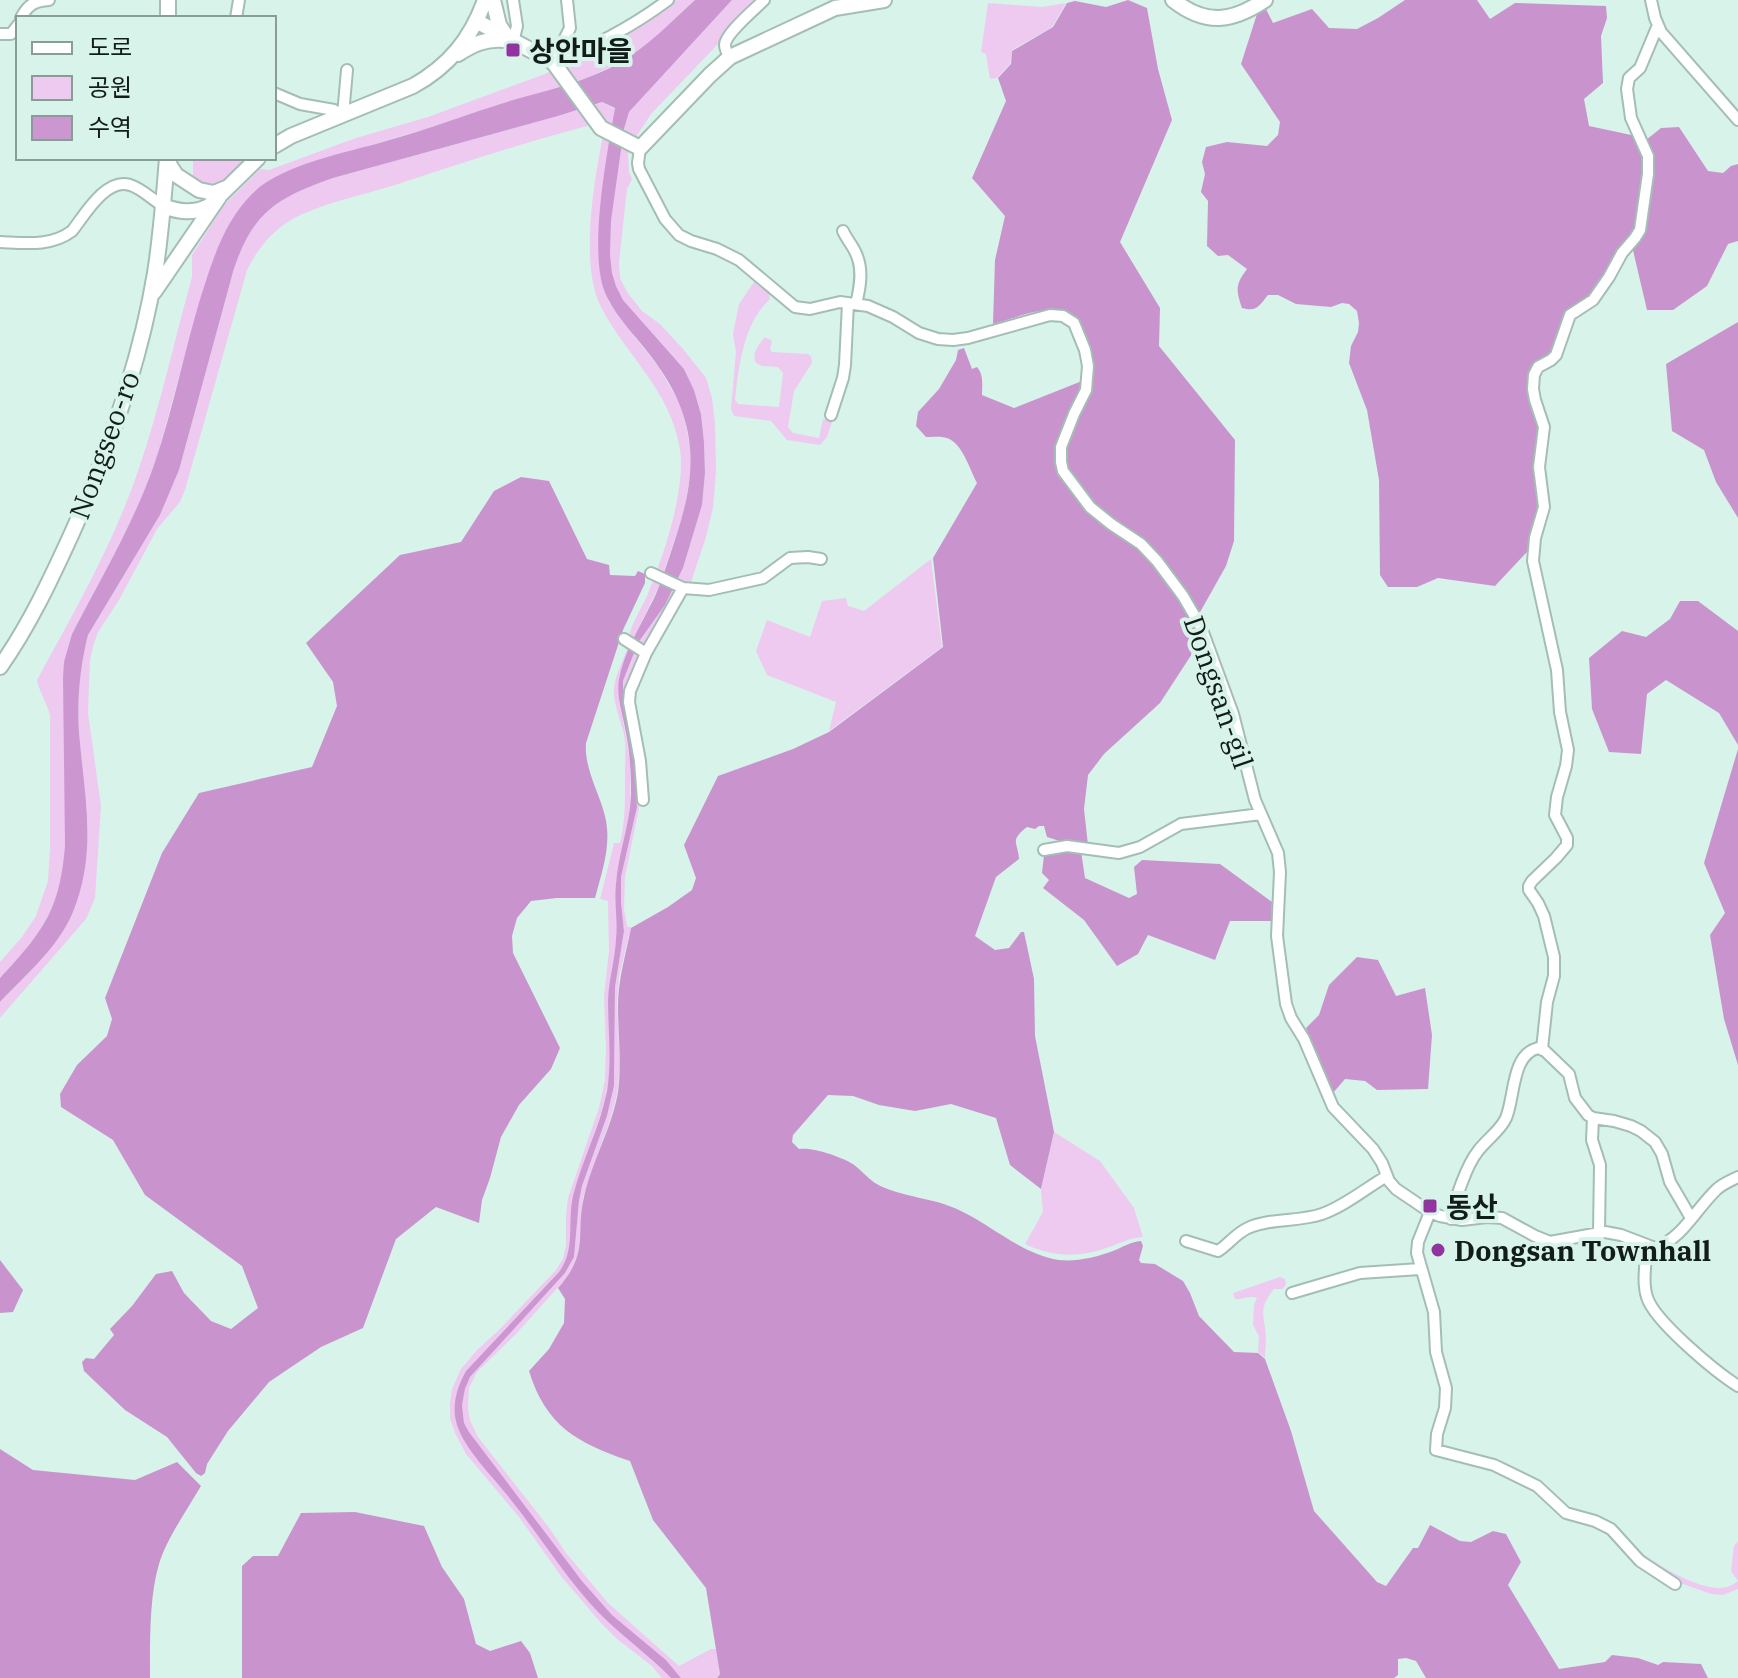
<svg xmlns="http://www.w3.org/2000/svg" width="1738" height="1678" font-family="'IBM Plex Serif','Noto Sans KR',serif">
<rect width="100%" height="100%" fill="#d8f3ea"/>
<path fill="#eecaf1" d="M673,0H695L647,45L619,63L589,77L443,124L307,164L281,174L197,311L156,461L142,499L123,540L72,634L65,766V845L63,872L58,894L43,927L31,945L0,978V962L22,937L36,916L48,881L50,849V715C47,703 38,689 37,680C74,612 113,545 138,471C160,408 174,341 192,277V255L224,205L260,169L269,170L356,138L428,117L545,74L610,42L641,24Z
M732,0H760L651,114L636,137L628,154L629,172L632,179L627,189L619,263L620,278L627,292L642,311L660,324L684,350L706,378L712,398L715,423L716,472L713,508L706,537L691,582L692,585L669,608L640,655L627,685L637,759L640,803L625,877L624,909L627,925L628,927H631L619,977L617,1005L620,1067L617,1094L611,1117L583,1198L578,1258L569,1275L516,1334L477,1372L469,1388L468,1409L470,1420L478,1437L550,1529L566,1553L608,1603L679,1666L711,1649H716L720,1674L716,1678H681L666,1660L612,1615L582,1581L469,1432L464,1423L462,1404L465,1389L470,1377L565,1273L574,1257L579,1201L582,1186L607,1116L614,1086L615,987L624,931L621,902V877L637,807L635,765L623,698V681L638,643L665,605L683,568L702,505L705,473L704,442L701,414L694,390L684,369L623,300L616,286L612,273L610,255L611,221L624,129L629,112Z
M988,3L1042,7L1066,3L1052,27L1012,50L1010,64L997,78L990,79L986,54L981,52Z
M602,102L615,109L609,143L600,217V273L609,302L618,316L658,366L683,409L690,447L691,470L684,512L659,586L633,639L619,678V701L626,736L630,764V800L629,817L616,883L617,936L608,999L610,1049L609,1078L604,1104L574,1194L569,1249L564,1264L559,1272L466,1371C458,1385 452,1409 457,1425C465,1449 491,1475 507,1495C538,1533 564,1576 598,1612C621,1636 648,1654 671,1678H662L652,1666L617,1639L600,1622L561,1576L519,1517L466,1454L455,1433L450,1418V1403L452,1389L461,1369L478,1349L498,1331L556,1270L563,1259L566,1245V1215L568,1198L599,1108L605,1080L606,1049L604,996L609,951L608,901L600,899L614,843H620C626,819 625,795 625,771C625,760 626,750 625,740C623,723 612,704 614,687C616,673 624,660 628,646C630,640 629,635 631,629C635,618 642,607 647,596C663,557 686,491 680,449C670,389 627,357 601,307C578,262 596,169 606,121C535,139 465,162 395,185C363,195 319,204 291,220C271,232 257,250 247,270L185,490L180,502L157,529L119,600L98,632L93,646L90,661L88,713L101,806L95,898L86,919L0,1018V1002C23,977 60,943 73,912C98,851 84,794 79,732C77,699 80,667 88,635L160,515L179,470L233,272C252,213 276,198 333,178L558,116Z
M193,158H245C231,173 215,197 193,178Z
M754,282L769,293L770,299C743,324 739,366 735,400L738,404L779,407L783,373L778,367L762,366L756,363C751,354 759,344 765,337L772,341L770,349L772,352L808,354L811,356L812,363L794,391L788,427L793,433L819,438L823,419L832,422L827,437L820,445L787,440L771,421L734,416L731,409L736,352L733,334L739,304Z
M931,559L942,647L829,731L836,702L767,675L756,651L767,620L810,637L822,601L846,598L848,606L864,611Z
M1054,1132L1100,1161L1134,1208L1143,1237C1129,1238 1119,1244 1106,1248C1078,1258 1052,1257 1025,1244L1043,1212L1041,1190Z
M1280,1277L1285,1279L1286,1284L1283,1289H1274C1257,1310 1265,1315 1266,1338C1266,1345 1265,1352 1265,1358L1258,1352L1259,1336L1253,1325L1254,1305L1257,1298C1249,1295 1243,1300 1235,1299L1233,1293Z
M1738,1541V1589L1723,1595L1711,1594L1669,1579L1641,1559L1645,1555C1662,1568 1704,1593 1727,1587C1729,1587 1735,1583 1738,1581L1731,1571L1734,1546Z"/>
<path fill="#c994cd" d="M1128,0L1147,8L1158,69L1172,120L1120,242L1160,308L1159,346L1235,440L1234,541L1226,566L1199,614L1194,626L1201,640L1160,703L1104,754L1088,775L1084,809L1088,845L1066,843L1047,837L1044,826H1039L1035,829L1027,827C1009,841 1018,842 1019,859L996,877L975,936L995,950L1009,948L1021,932H1024L1034,979L1035,1036L1054,1132L1041,1189L1010,1165L996,1118L951,1104L915,1111L879,1105L853,1096L828,1095L793,1135L792,1142L799,1149C812,1147 839,1156 851,1163C860,1168 866,1177 875,1183C901,1198 934,1197 961,1211C994,1227 1022,1254 1059,1260C1075,1262 1098,1257 1113,1251C1123,1247 1130,1242 1141,1241L1143,1246L1139,1260L1141,1263L1155,1264L1183,1281L1190,1293L1199,1316L1234,1352L1258,1353L1265,1359L1291,1431L1314,1511L1377,1582L1386,1586L1413,1548H1418L1430,1525L1460,1541L1471,1542L1493,1531L1506,1534L1521,1562L1508,1585L1559,1669L1605,1662L1612,1655L1638,1658L1658,1665L1663,1662L1701,1664L1708,1678H1426L1416,1661L1406,1658L1398,1659V1675L1394,1678H717L720,1674L706,1588L653,1520L630,1461C577,1443 546,1426 529,1371L549,1349L564,1323L565,1299L558,1288C590,1252 575,1237 584,1197C592,1161 612,1128 618,1092C622,1063 618,1035 618,1006C618,979 626,954 631,928L668,907L692,890L696,878L684,845L718,776L793,749L829,732L943,647L933,558L977,483C969,468 963,444 947,438C941,436 932,437 926,437L916,426L918,412L939,389L956,360L958,350L964,348L972,369L977,367C984,375 982,385 982,395L1014,408L1082,381L1092,382C1093,364 1091,348 1084,331C1081,323 1076,316 1069,312C1051,303 1012,319 993,324L995,260L1005,216L972,178L1006,101L998,78L1011,64L1012,51L1053,27L1067,3L1075,1L1106,7Z
M1405,0H1477L1490,19L1515,3L1606,6L1607,18L1601,36L1603,83L1584,99L1589,126L1636,136L1645,154L1637,231L1596,293L1581,305L1572,306L1568,310L1554,353L1534,368L1540,421L1541,502L1531,553L1527,552L1495,586L1438,578L1417,587H1388L1380,575L1379,480L1367,410L1349,363L1351,346L1358,332L1359,323L1357,311L1349,304L1342,303L1331,307L1296,304L1278,295H1268C1259,306 1257,312 1242,308C1236,290 1235,285 1247,269L1228,255L1218,256L1207,246L1208,201L1201,192L1205,174L1202,162L1206,147L1227,142L1267,146L1278,135L1280,122L1241,64L1257,14L1266,9L1273,23L1312,9L1329,28L1357,29L1378,18Z
M1679,127L1708,171L1723,173L1731,166L1738,164V241L1728,244L1707,286L1673,310H1647L1632,246L1639,238L1646,140L1661,128Z
M1738,322V518L1716,482L1704,450L1672,431L1666,364Z
M521,477L549,481L587,559L609,565L610,575L635,576L638,571L645,574V583L623,630L586,743C584,768 599,792 605,816C612,845 602,871 595,898H557L531,901L517,918L512,936L513,953L560,1048L551,1069L519,1105L501,1137L490,1178L482,1200L479,1223L436,1207L396,1239L363,1328L321,1347L269,1382L228,1431L207,1464L205,1473L201,1476L196,1473L167,1437L125,1410L84,1371L82,1362L86,1358L94,1359L114,1335L110,1329L132,1306L156,1274L172,1271L184,1293L211,1321L231,1329L258,1308L242,1266L145,1195L113,1140L61,1107L60,1094L77,1065L107,1036L112,1019L105,998L162,853L199,793L312,767L337,706L333,682L306,643L400,555L461,542L494,491Z
M1680,601H1698L1738,631V745L1719,713L1666,680L1647,694L1641,754L1609,752L1592,709L1589,658L1622,631L1646,637L1670,619Z
M1738,749V1065L1724,1019L1710,935L1725,913L1704,863Z
M1059,850L1081,851L1085,878L1129,898L1137,894L1134,867L1142,860L1220,864L1272,902L1271,921H1230L1215,960L1148,935L1138,954L1117,966L1084,920L1043,888L1049,880L1042,873L1044,855Z
M1357,957L1378,960L1396,996L1425,988L1432,1035L1428,1089L1377,1090L1365,1081L1345,1079L1332,1094L1306,1028L1319,1015L1329,985Z
M0,1260L23,1290L13,1312L0,1313Z
M0,1449L33,1470L135,1480L177,1462L201,1486C187,1510 167,1538 159,1564C149,1597 150,1644 150,1678H0Z
M355,1512L424,1526L442,1567L464,1599L476,1644L490,1651L521,1641L530,1653L538,1678H242V1566L253,1556H278L301,1513Z"/>
<path fill="#cc97d1" d="M695,0H732L629,112L624,129L611,221L610,255L612,273L616,286L623,300L684,369L694,390L701,414L704,442L705,473L702,505L683,568L665,605L638,643L623,681V698L635,765L637,807L621,877V902L624,931L615,987L614,1086L607,1116L582,1186L579,1201L574,1257L565,1273L470,1377L465,1389L462,1405L464,1423L469,1432L582,1581L612,1615L666,1660L681,1678H671C648,1654 621,1636 598,1612C564,1576 538,1533 507,1495C491,1475 464,1448 457,1425C451,1406 457,1387 466,1371L559,1272C576,1249 567,1222 573,1196C582,1160 600,1127 607,1091C612,1060 608,1030 608,1000C609,979 615,959 616,939C618,921 614,902 616,884C618,854 630,825 631,794C631,774 630,753 626,733C623,715 616,697 619,679C624,653 638,630 650,606C659,590 664,572 670,555C682,519 693,486 690,448C687,408 667,375 642,345C628,328 612,311 604,290C589,248 607,153 615,108L602,102L558,116L333,178C276,198 252,213 233,272L179,470L160,515L88,635C80,667 77,699 79,732C84,794 98,851 73,912C58,948 26,974 0,1002V978C43,932 60,910 65,845L63,678L64,662L72,634C101,578 133,525 154,465C173,410 184,352 201,296C213,259 224,222 252,194C281,164 346,153 386,141C429,129 470,113 513,100C549,90 588,81 621,62C649,45 671,22 695,0Z"/>
<g fill="none" stroke-linecap="round" stroke-linejoin="round">
<g stroke="#a4beb5" stroke-width="14">
<path id="street" d="M513,0L517,26L513,42
M1651,0L1655,18L1661,32L1738,120
M21,18C28,4 35,1 49,0
M236,18L239,0
M0,34H11L18,25
M730,57C728,54 725,50 725,45C725,34 755,9 764,0
M553,62C594,47 633,26 668,0
M553,62L570,28L567,0
M274,93L300,104L334,110L343,115L347,70
M640,148L638,163L639,169L665,219L679,235L691,241L717,249L739,260L795,307L810,309L840,302L868,306L893,317L919,333L938,339L953,340L968,338L1050,315L1063,316L1074,323L1085,350L1088,366L1086,390L1074,414L1061,447V462L1063,471L1090,507L1111,524L1141,544L1157,561L1183,596L1201,627L1233,714L1255,800L1278,853L1280,872L1277,936L1286,1004L1291,1018L1304,1039L1333,1107L1373,1149L1382,1163L1389,1181L1396,1189L1430,1212L1440,1216L1462,1220L1487,1217L1502,1218L1535,1236L1550,1242L1605,1232L1621,1235L1655,1248C1682,1239 1696,1209 1716,1190C1722,1184 1730,1181 1738,1177
M843,231C847,240 854,247 857,256C863,271 860,288 856,304
M0,242C24,243 51,247 72,231C84,216 106,177 130,185C141,188 153,200 163,206
M831,415L843,378L845,365L848,303
M651,573L683,588L709,590L763,578L790,558L808,557L821,559
M624,639L646,653
M643,800L640,761L629,702L630,691L646,653L683,588
M1044,850L1067,846L1119,853L1140,847L1181,824L1261,814
M1542,1049L1547,1002L1554,976V957L1544,916L1538,903L1529,890V886L1532,881L1556,858L1567,845V838L1555,815L1557,797L1566,766L1568,750L1560,712L1557,670L1533,561L1535,538L1544,507L1539,467L1544,427L1535,400L1533,389L1534,375L1538,367L1551,360L1556,355L1570,315L1593,300L1609,277L1622,253L1635,238L1640,230L1648,174V156L1631,118L1627,89L1629,78L1640,68L1658,25
M1593,1118L1592,1140L1600,1165L1599,1232
M1430,1212L1418,1242L1417,1253L1434,1312L1436,1352L1446,1388L1445,1408L1437,1434L1436,1450L1494,1465L1537,1486L1566,1513L1595,1521L1611,1529L1640,1561L1675,1584
M1451,1219C1455,1200 1466,1166 1478,1151C1487,1139 1500,1131 1506,1118C1515,1097 1511,1055 1538,1048L1545,1051L1569,1074L1575,1098L1588,1115L1593,1118L1614,1121L1631,1126L1641,1131L1655,1142L1662,1154L1670,1182L1691,1218
M1186,1241L1218,1251C1229,1244 1235,1234 1248,1228C1269,1218 1299,1222 1322,1214C1345,1206 1366,1188 1387,1176
M1647,1246C1646,1262 1642,1282 1647,1297C1654,1321 1716,1372 1738,1386
M1292,1293L1360,1273L1420,1269"/>
</g>
<g stroke="#a4beb5" stroke-width="18">
<path id="secondary" d="M168,0V18
M493,0L499,25L507,37
M1173,0C1206,26 1232,22 1265,0
M476,21L553,62L601,128L640,148L710,75L730,57L835,8L884,0
M458,54C473,44 487,38 505,40
M274,146L291,136L413,86C449,66 471,39 485,0
M168,158L170,166L176,175L199,190L214,193L226,188
M163,206C179,212 193,214 209,206L258,158
M154,292L219,197
M0,667C29,626 51,579 72,533C109,450 140,364 155,273C161,235 164,196 167,158"/>
</g>
<use href="#street" stroke="#fff" stroke-width="10"/>
<use href="#secondary" stroke="#fff" stroke-width="14"/>
</g>
<g fill="#92349d" stroke="#d8f3ea" stroke-width="3">
<rect x="505" y="42" width="16" height="16" rx="4"/>
<rect x="1422" y="1198" width="16" height="16" rx="4"/>
<circle cx="1438" cy="1250" r="8"/>
</g>
<g text-anchor="middle" dominant-baseline="central" stroke-width="8" stroke-linejoin="round" paint-order="stroke">
<g font-size="28" font-weight="bold" fill="#121c19" stroke="#d8f3ea" text-anchor="start">
<text x="529" y="50">상안마을</text>
<text x="1446" y="1206">동산</text>
<text x="1454" y="1250">Dongsan Townhall</text>
</g>
<g font-size="28" fill="#121c19" stroke="#d8f3ea">
<text transform="translate(104 445) rotate(-70)">Nongseo-ro</text>
<text transform="translate(1219 692) rotate(71)">Dongsan-gil</text>
</g>
</g>
<rect x="16" y="16" width="260" height="144" fill="#d8f3ea" stroke="#899d96" stroke-width="2"/>
<rect x="32" y="42" width="40" height="12" fill="#ffffff" stroke="#899d96" stroke-width="2"/>
<text x="88" y="56" font-size="24" fill="#121c19">도로</text>
<rect x="32" y="76" width="40" height="24" fill="#eecaf1" stroke="#899d96" stroke-width="2"/>
<text x="88" y="96" font-size="24" fill="#121c19">공원</text>
<rect x="32" y="116" width="40" height="24" fill="#cc97d1" stroke="#899d96" stroke-width="2"/>
<text x="88" y="136" font-size="24" fill="#121c19">수역</text>
</svg>
